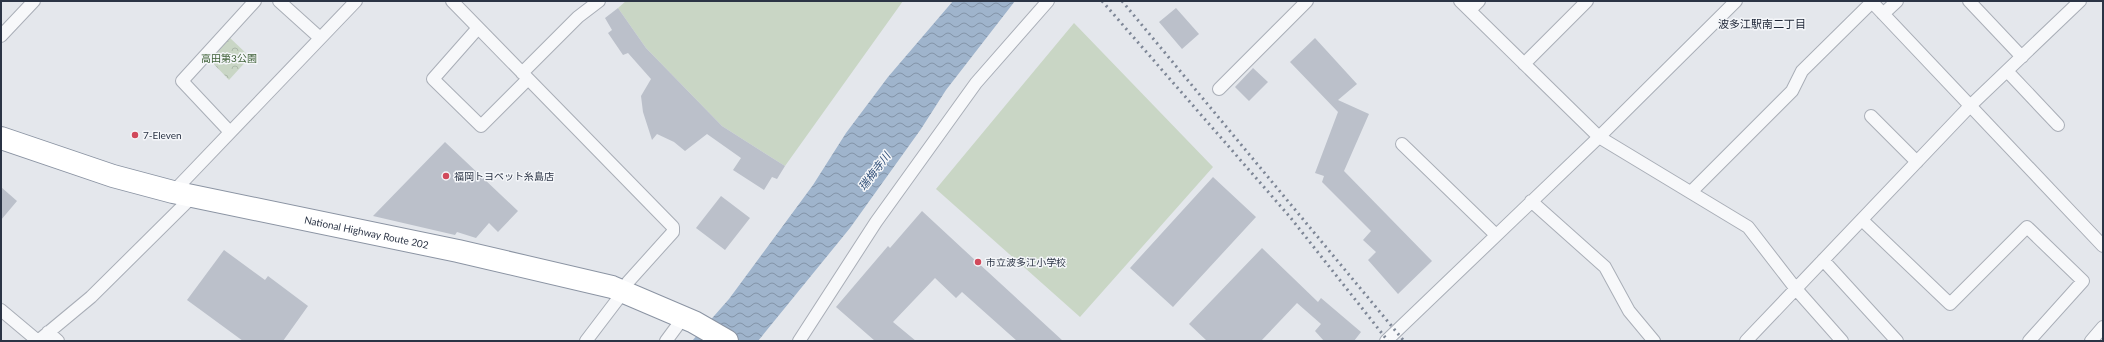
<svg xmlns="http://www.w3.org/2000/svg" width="2104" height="342" font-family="Lato,'Noto Sans JP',sans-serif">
<defs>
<pattern id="park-crowns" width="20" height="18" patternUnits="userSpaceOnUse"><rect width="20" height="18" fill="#c9d6c5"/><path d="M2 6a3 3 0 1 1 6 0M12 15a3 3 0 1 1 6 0" fill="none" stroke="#adb8ab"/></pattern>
<pattern id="water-waves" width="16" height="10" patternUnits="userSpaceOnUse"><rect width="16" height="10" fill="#9fb4cc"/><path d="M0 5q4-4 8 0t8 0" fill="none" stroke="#8293a7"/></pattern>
</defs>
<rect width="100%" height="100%" fill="#e4e7ec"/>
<path fill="#c9d6c5" d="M626,1H903L785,166L722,126L646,48L618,8Z
M1074,23L1213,167L1080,317L936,189Z"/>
<path fill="url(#park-crowns)" d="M228,36L250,57L229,80L208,58Z"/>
<path fill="url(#water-waves)" d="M953,1H1015L946,90L921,129L850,228L758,341H692L729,299L813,185L846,133L888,77Z"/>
<path fill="#bbc0ca" d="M618,8L646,48L722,126L785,166L777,179L772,177L764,190L733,170L741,158L707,134L685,151L674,142L657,134L652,140L643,112L641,96L651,79L628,53L623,55L608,33L612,30L605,18Z
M1176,8L1199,34L1182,49L1159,22Z
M1315,38L1357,84L1338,100L1369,114L1344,171L1432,261L1398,294L1368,260L1376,252L1363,240L1371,231L1322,182L1324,176L1315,173L1338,112L1290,62Z
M1253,68L1268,82L1249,101L1235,87Z
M445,142L518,211L498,232L489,223L476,238L457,232L455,235L373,216Z
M1213,177L1256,217L1173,307L1130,268Z
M1,187L17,201L1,220Z
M721,196L750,218L725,250L696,228Z
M922,211L963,249L1063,341H1017L962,292L956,298L935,278L893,322L916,341H875L836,307L888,246L890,248Z
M1262,248L1318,302L1321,298L1361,332L1354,341H1324L1315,331L1321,324L1297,303L1261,341H1207L1189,324Z
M224,250L265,280L268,276L308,306L283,341H243L187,300Z"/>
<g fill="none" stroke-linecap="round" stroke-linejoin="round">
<g stroke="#a9aeb7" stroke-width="14">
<path id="street" d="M279,1L320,38
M452,1L673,227V232L628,282L624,291L586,341
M1460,1L1599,137L1748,227L1796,289L1842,341
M1871,1L2103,246
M1969,1L2022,57
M1470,10L1479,1
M1883,14L1897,1
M478,28L433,79L481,126L528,79
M1,36L34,1
M1524,64L1587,1
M2007,71L2058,125
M522,73L578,17L599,1
M1219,89L1307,1
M1871,116L1917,162
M230,132L182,81L255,1
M1402,144L1496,235
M173,192L356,1
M1691,192L1792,91L1802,71L1872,2
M1531,201L1605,267L1629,311L1654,341
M1862,220L1950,304L2027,227L2083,281L2029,341
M1823,260L1897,341
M1,310L38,341
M48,332L58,341
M38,341L91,297L194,195
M666,341L683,318
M799,341L876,222L976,83L1048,1
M1386,341L1599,137L1736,1
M1746,341L1971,105L2080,1
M2091,341L2103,327"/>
</g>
<g stroke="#8b94a3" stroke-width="24">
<g id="highway">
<path id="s1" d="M1,138L113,176L173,192L458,251L612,287L694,322L727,341"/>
</g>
</g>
<use href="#street" stroke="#f7f8fa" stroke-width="12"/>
<use href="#highway" stroke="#fff" stroke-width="22"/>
<path stroke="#7d8696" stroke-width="3" stroke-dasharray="2 4" stroke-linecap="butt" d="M1102,1L1290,217L1388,341
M1122,1L1404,341"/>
</g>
<g fill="#d1495b" stroke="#f4f6f9" stroke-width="1.5">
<circle cx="135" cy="135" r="4"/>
<circle cx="446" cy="176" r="4"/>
<circle cx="978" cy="262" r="4"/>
</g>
<g text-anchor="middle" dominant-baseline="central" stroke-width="3" stroke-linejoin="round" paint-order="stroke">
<g font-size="10" fill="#3f6138" stroke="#f4f6f9">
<text x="229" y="58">高田第3公園</text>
</g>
<g font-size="10" fill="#2b3445" stroke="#f4f6f9" text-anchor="start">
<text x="143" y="135">7-Eleven</text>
<text x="454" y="176">福岡トヨペット糸島店</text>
<text x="986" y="262">市立波多江小学校</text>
</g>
<g font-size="10" fill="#2b3445" stroke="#f4f6f9">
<text stroke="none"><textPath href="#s1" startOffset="378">National Highway Route 202</textPath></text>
</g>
<g font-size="11" fill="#1d2536" stroke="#f4f6f9">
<text x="1762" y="23">波多江駅南二丁目</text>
</g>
<g font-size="11" font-style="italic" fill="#34527a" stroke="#f4f6f9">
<text transform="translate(874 171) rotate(-53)">瑞梅寺川</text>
</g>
</g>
<rect width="2104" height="342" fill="none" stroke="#2b3445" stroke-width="4"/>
</svg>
